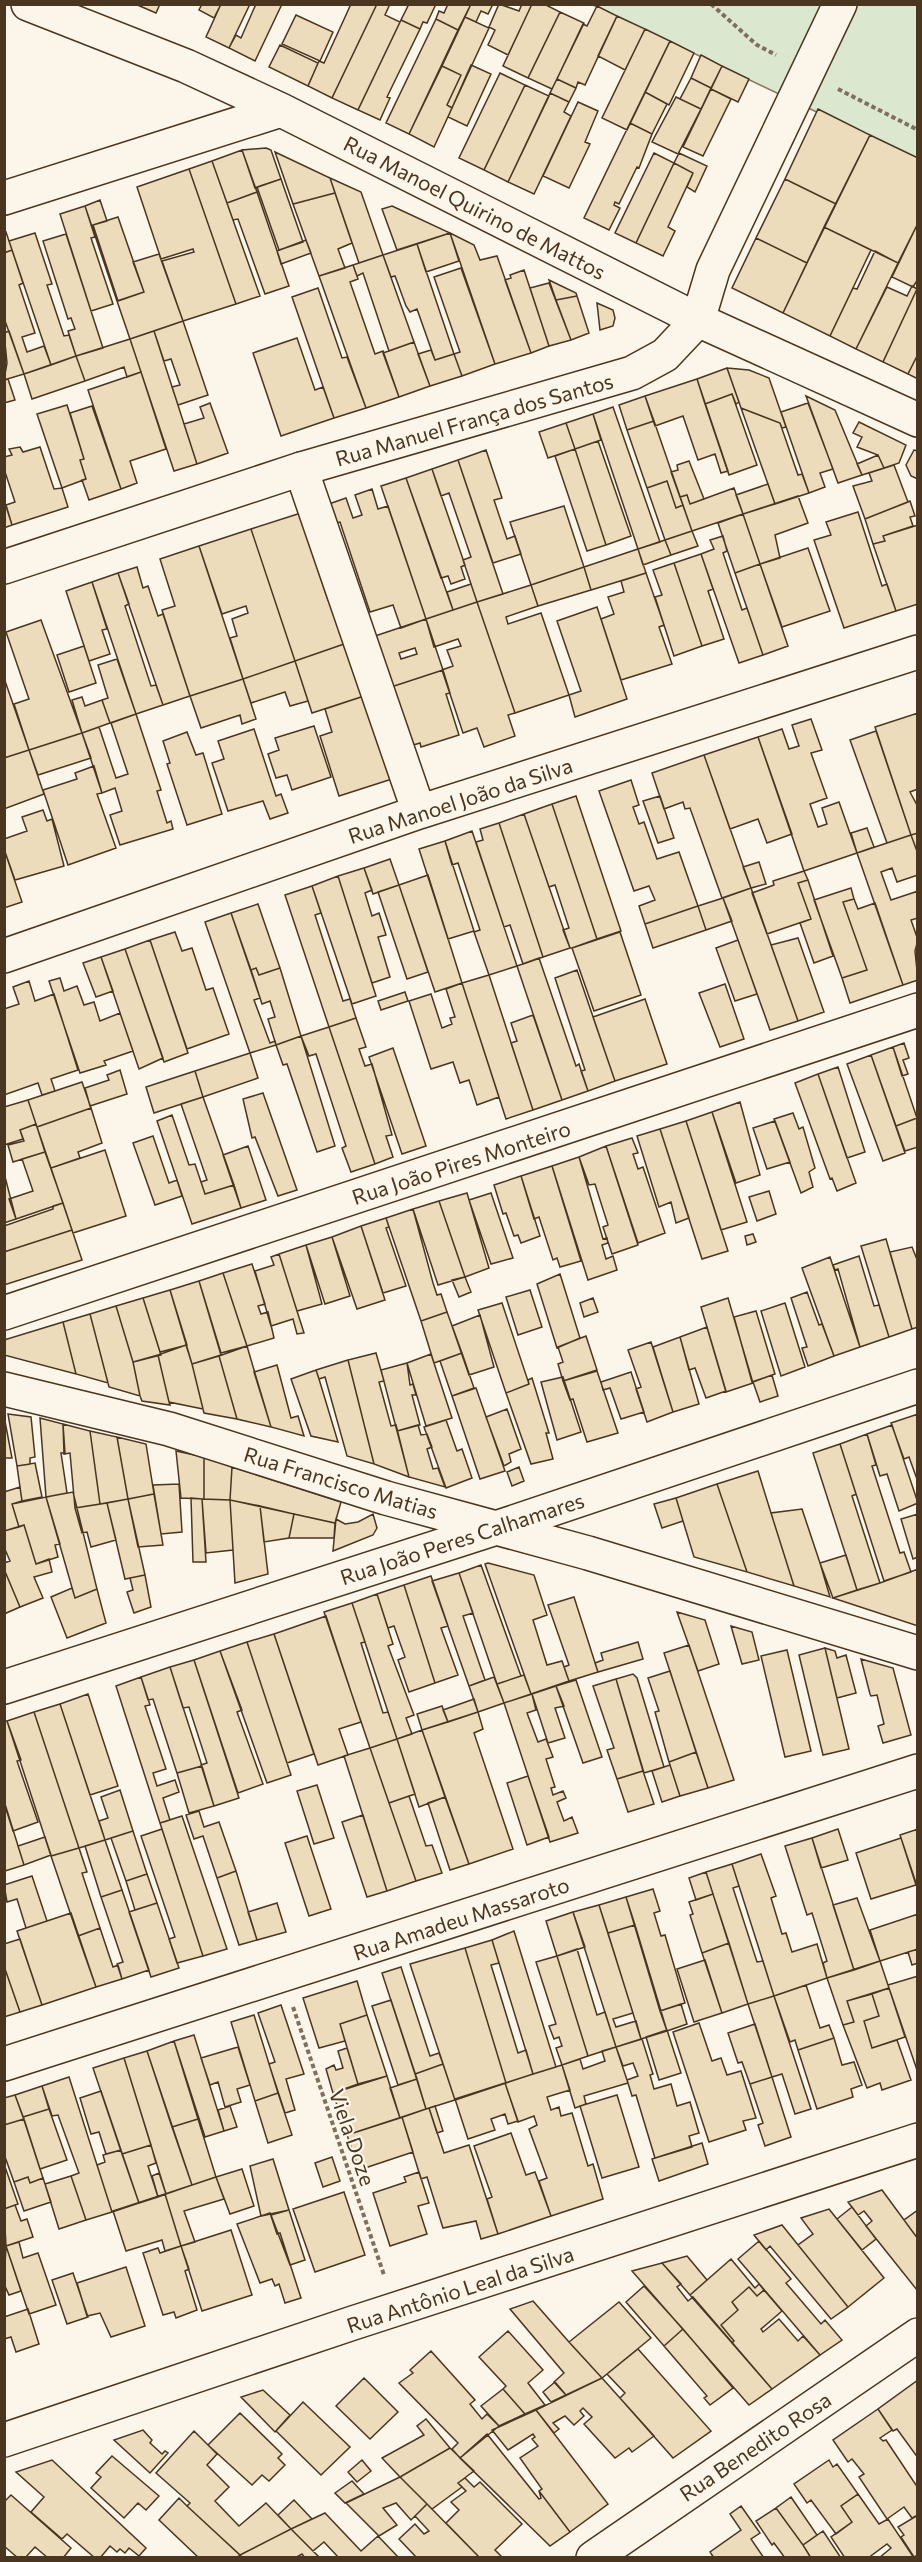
<svg xmlns="http://www.w3.org/2000/svg" width="922" height="2562" font-family="Commissioner,sans-serif">
<rect width="100%" height="100%" fill="#fbf6e9"/>
<path fill="#dce7d0" stroke="#887966" stroke-width="1.5" d="M593,5H917V160Z"/>
<path fill="#ecdcbc" stroke="#4a3520" stroke-width="1.5" fill-rule="evenodd" d="M135,4H160L156,13Z
M202,4H221L214,18L199,10Z
M221,4H250L229,48L206,37Z
M256,4H282L255,61L229,48L236,35L241,38Z
M351,4H377L332,98L308,86L319,61L324,63Z
M377,4H390L385,15L400,22L358,110L332,98Z
M409,4H436L427,23L423,22L420,29L401,20Z
M448,4H471L458,30L436,19L439,11L444,13Z
M471,4H493L488,14L481,11L476,22L465,17Z
M499,4L519,11L522,4H532L508,55L488,45L495,30L489,27Z
M532,4H544L560,12L528,78L503,66Z
M597,6L617,16L585,85L578,82L576,88L557,79L583,24L587,26Z
M560,12L584,23L552,89L528,78Z
M296,15L333,32L320,61L282,44Z
M617,16L645,29L625,70L598,56Z
M465,17L489,28L452,108L447,105L461,75L442,66Z
M436,19L458,30L409,134L386,123Z
M401,20L420,29L387,97L390,98L380,120L358,110Z
M645,29L670,41L627,130L602,118Z
M670,41L694,53L669,105L645,92Z
M280,45L318,63L308,86L269,67Z
M701,55L722,66L711,88L691,78Z
M471,65L491,74L467,126L448,117Z
M442,66L461,75L447,105L452,108L434,147L409,134Z
M722,66L749,79L738,102L711,89Z
M500,73L525,85L484,170L459,158Z
M691,78L711,88L701,109L680,99Z
M557,79L576,88L569,102L550,93Z
M525,85L549,96L508,182L484,170Z
M711,89L731,99L703,156L683,147Z
M645,92L667,104L652,134L630,123Z
M550,93L569,102L564,112L571,116L534,194L508,182Z
M676,97L701,109L678,154L652,142Z
M578,102L598,111L585,142L590,144L569,188L543,176Z
M818,109L870,135L836,204L785,179Z
M630,123L652,134L639,168L637,167L619,204L615,202L614,205L620,208L609,230L584,218Z
M870,135L918,158V223L898,263L824,227Z
M266,148L271,150L281,179L255,188L242,150Z
M242,150L257,192L227,203L212,161Z
M275,152L330,178L335,193L293,204Z
M654,153L674,163L636,243L615,233Z
M679,153L707,166L695,192L687,187L693,173L674,163Z
M212,161L260,296L236,304L189,169Z
M674,163L693,173L668,227L675,231L663,256L636,243Z
M189,169L236,304L183,321L162,261L194,252L193,249L161,259L137,187Z
M330,178L361,192L383,255L359,263Z
M281,179L303,242L279,250L257,187Z
M785,179L836,204L807,263L756,238Z
M257,192L289,286L265,294L238,219L233,220L227,203Z
M335,193L352,243L338,249L345,268L319,276L293,204Z
M100,200L107,221L93,225L117,301L85,206Z
M85,206L95,237L91,238L113,304L91,311L60,214Z
M392,206L450,233L397,250L382,209Z
M118,217L144,292L118,301L93,225Z
M918,223V279L913,287L892,277Z
M824,227L871,250L830,336L783,313Z
M6,232L12,250L4,253V233Z
M35,233L52,284L47,285L64,336L69,335L76,356L51,365L9,241Z
M450,233L474,245L480,260L497,256L531,353L495,364Z
M450,233L459,261L426,272L417,244Z
M66,234L103,348L76,356L68,331L75,329L71,318L68,319L43,241Z
M756,238L807,263L783,313L732,288Z
M306,240L311,253L281,264L277,251Z
M417,244L454,354L435,360L417,309L410,312L406,306L395,276L391,277L383,255Z
M12,250L23,283L19,285L35,333L22,337L27,352L44,346L51,365L24,374L4,318V253Z
M875,251L898,263L856,349L830,336L853,288L857,289Z
M159,254L183,321L130,339L117,301L144,292L133,262Z
M383,255L414,342L389,351L363,273L357,276L353,265Z
M353,265L358,279L350,282L375,354L383,351L399,397L366,408L319,276Z
M461,268L495,364L462,376L454,354L460,352L434,277Z
M524,270L549,346L531,353L505,280L511,278L510,275Z
M549,280L576,293L577,296L556,300Z
M549,283L571,340L549,346L530,288Z
M912,286L917,289L883,362L856,349L887,287L907,296Z
M318,288L342,358L347,357L366,408L334,418L292,297Z
M917,289L918,354L908,374L883,362Z
M577,296L589,333L571,340L556,300Z
M597,303L613,310L615,318L613,326L600,330Z
M183,321L208,395L178,405L172,387L180,385L171,359L164,361L154,331Z
M9,331L24,374L4,380L7,363L4,333Z
M154,331L197,464L174,471L130,339Z
M297,338L315,390L323,387L334,418L281,436L253,353Z
M130,339L141,372L127,377L124,367L85,381L76,356Z
M414,342L430,386L399,397L383,353Z
M431,350L435,360L454,354L462,376L430,386L418,354Z
M918,354V379L908,374Z
M76,356L85,381L32,399L24,374Z
M727,368L749,370L769,378L786,427L782,428L780,423L741,408Z
M727,368L739,402L736,404L732,394L705,404L697,379Z
M141,372L166,449L130,461L137,483L121,489L88,390Z
M8,379L15,400L4,403V380Z
M697,379L728,471L721,473L715,454L698,460L683,416L655,426L645,396Z
M732,394L757,465L729,475L705,404Z
M645,396L654,421L627,430L619,405Z
M806,396L835,410L862,475L838,483Z
M210,403L228,453L197,464L184,424L204,418L200,407Z
M808,403L833,469L820,473L825,487L809,493L781,412Z
M67,405L84,459L80,460L86,479L62,488L37,414Z
M92,406L121,489L89,500L82,480L86,479L80,460L84,459L70,413Z
M613,407L660,542L638,549L593,414Z
M741,408L780,423L798,475L802,474L809,493L775,504Z
M593,414L601,440L575,449L566,423Z
M654,421L683,505L676,508L667,481L647,488L627,430Z
M859,422L906,445L899,463L884,468L878,455L857,447L862,437L853,433Z
M566,423L575,449L548,458L539,432Z
M598,441L631,536L606,545L575,449Z
M20,447L23,452L40,447L54,489L62,488L68,507L12,525L6,505L15,502L4,469V457L12,455L9,449Z
M575,449L606,545L587,551L555,456Z
M486,450L502,498L494,500L507,539L515,536L521,554L493,563L458,460Z
M914,450L918,451V479L911,476L906,465Z
M878,455L884,468L862,475L857,464Z
M458,460L503,594L477,602L463,560L471,557L449,493L441,496L432,469Z
M689,461L704,499L690,504L687,495L680,497L671,472L678,470L677,465Z
M894,465L908,502L865,519L853,486L872,481L869,473Z
M432,469L465,565L461,567L465,579L451,584L448,576L441,578L406,478Z
M406,478L453,610L426,619L381,486Z
M667,481L676,508L683,505L692,531L665,540L647,488Z
M768,484L775,504L743,514L736,495Z
M734,488L743,514L692,531L680,497L687,495L690,504Z
M372,489L378,509L388,506L426,619L401,628L393,605L370,612L340,522L335,523L329,504L346,498L353,518L362,515L355,495Z
M798,496L808,523L775,535L780,558L760,564L743,514Z
M4,500L12,525L4,528Z
M910,501L915,516L910,517L913,526L883,536L885,541L873,544L865,519Z
M564,506L584,567L531,585L510,522Z
M304,512L316,548L311,549L328,600L332,598L347,643L295,661L251,529Z
M858,512L882,586L887,584L896,611L844,628L814,540L831,535L826,522Z
M743,514L760,564L735,573L718,523Z
M918,525V604L896,611L873,544L885,541L883,536Z
M251,529L295,661L243,679L230,638L237,636L232,619L248,613L246,606L222,614L199,546Z
M692,531L698,546L671,555L665,540Z
M723,536L727,551L723,553L742,610L747,608L763,655L739,663L701,554L714,549L710,540Z
M665,540L671,555L643,565L638,549Z
M199,546L243,679L190,696L162,610L175,606L160,559Z
M808,548L830,611L782,627L760,564Z
M638,549L646,573L591,590L584,567Z
M701,554L713,589L708,591L724,639L702,646L674,563Z
M674,563L702,646L674,656L655,597L662,595L653,570Z
M760,564L788,646L763,655L735,573Z
M137,567L143,588L148,586L158,616L163,614L190,696L163,705L118,573Z
M584,567L591,590L538,606L531,585Z
M118,573L129,604L125,606L151,686L156,685L163,705L136,714L92,582Z
M646,573L664,625L659,627L672,664L621,680L601,619L614,614L608,597L624,592L621,581Z
M92,582L107,629L102,630L110,654L89,661L66,591Z
M471,584L477,602L453,610L447,592Z
M531,585L538,606L506,617L508,624L541,613L569,695L515,713L477,602Z
M477,602L515,713L508,715L515,736L484,747L477,728L463,733L442,670L453,666L447,650L461,646L458,639L434,647L426,619Z
M597,607L627,699L575,717L569,695L581,691L557,621Z
M426,619L443,670L388,688L372,637ZM415,648L417,654L401,659L399,653Z
M41,620L82,733L29,750L14,704L29,699L6,632Z
M347,643L364,696L312,713L295,661Z
M84,646L96,683L69,692L57,655Z
M117,659L136,714L110,723L102,700L108,698L98,665Z
M295,661L308,701L290,706L285,692L251,703L243,679Z
M443,670L450,693L446,694L459,735L421,747L420,743L407,747L388,688Z
M4,678L29,750L4,758Z
M243,679L256,719L242,724L240,715L201,728L190,696Z
M364,696L392,779L339,796L320,736L332,732L325,709Z
M82,697L85,706L102,700L110,723L82,733L72,700Z
M918,713V789L910,792L918,807V833L911,835L875,727Z
M136,714L161,790L157,791L167,823L171,821L173,829L120,845L110,815L122,811L115,788L102,793L82,733L99,727L116,778L128,774L111,723Z
M811,719L822,750L811,753L827,798L810,804L818,827L827,824L822,808L839,802L857,853L804,871L758,737L782,729L789,749L799,746L792,725Z
M314,726L331,777L292,790L287,775L276,778L268,754L279,750L275,738Z
M254,729L276,796L281,794L288,813L270,819L263,801L228,811L212,763L224,759L218,741Z
M876,731L911,835L887,843L850,740Z
M187,732L196,755L203,753L222,814L187,825L167,764L170,763L163,741Z
M82,733L91,758L38,775L29,750Z
M758,737L792,834L767,843L758,819L730,829L704,755Z
M29,750L44,794L4,809V758Z
M704,755L751,888L722,898L690,808L685,809L683,802L664,809L652,773Z
M94,766L102,793L97,794L116,848L68,865L43,790L77,779L75,773Z
M631,780L639,805L633,807L639,824L644,822L657,859L679,852L698,906L645,924L639,906L655,900L649,886L634,891L599,791Z
M576,796L621,931L597,939L552,804Z
M660,796L674,838L658,843L643,801Z
M552,804L597,939L572,948H570L563,930L569,928L555,885L549,887L524,814Z
M43,810L47,821L52,819L64,866L15,880L4,849V839L27,831L22,817Z
M524,814L570,948L543,957L499,823Z
M499,823L543,957L523,964L510,925L504,927L476,842L483,840L480,829Z
M867,828L874,847L857,853L851,833Z
M472,831L517,966L489,975L474,932L480,930L458,863L452,865L445,841Z
M918,833V854L911,835Z
M911,835L918,854V875L897,882L892,868L881,872L891,900L918,891V918L911,920L918,940L915,951L918,980L903,985L857,853Z
M445,841L474,931L448,939L419,849Z
M4,849L22,902L4,908Z
M390,859L399,885L373,894L364,868Z
M759,862L766,884L751,888L743,867Z
M364,868L372,890L365,893L372,916L379,913L386,935L378,937L390,977L372,983L338,876Z
M804,871L808,880L798,883L811,919L767,934L752,893L774,885L773,881Z
M428,875L462,983L435,992L399,885Z
M338,876L376,996L352,1004L312,886Z
M808,880L833,956L814,963L800,923L811,919L798,883Z
M399,885L428,972L407,979L378,892Z
M312,886L321,913L315,915L343,1001L350,999L356,1018L329,1027L285,895Z
M751,888L798,1021L770,1030L723,898Z
M851,888L854,899L843,902L867,970L842,978L814,900Z
M723,898L732,921L706,930L698,906Z
M854,899L858,909L875,903L903,985L850,1003L842,978L867,970L843,902Z
M258,904L280,968L259,975L256,968L251,970L231,913Z
M698,906L706,930L653,948L645,924Z
M231,913L260,998L254,1000L270,1043L275,1041L276,1045L250,1053L205,922Z
M175,932L182,951L192,948L206,990L213,988L229,1034L187,1049L150,940Z
M620,932L641,995L594,1011L572,948Z
M798,938L824,1012L798,1021L771,945Z
M150,940L188,1053L164,1062L125,949Z
M738,940L757,994L735,1001L716,948Z
M125,949L163,1058L139,1069L101,957Z
M101,957L113,991L96,997L83,963Z
M539,958L576,1066L579,1064L588,1091L562,1100L517,966Z
M256,968L259,975L280,968L301,1036L276,1045L268,1019L275,1017L270,1001L262,1004L251,970Z
M577,970L615,1081L588,1091L581,1071L585,1070L555,978Z
M489,975L533,1110L506,1119L462,983Z
M60,978L64,991L77,986L84,1005L94,1002L100,1021L120,1013L133,1051L104,1061L106,1065L80,1073L49,981Z
M29,981L35,1001L54,994L78,1070L51,1079L55,1091L42,1095L38,1083L4,1095V1009L19,1004L13,987Z
M462,983L499,1097L477,1105L469,1080L460,1083L453,1062L431,1069L409,1001L431,994L442,1028L452,1024L450,1018L455,1017L446,989Z
M725,984L744,1039L720,1047L699,993Z
M405,992L408,1001L381,1010L378,1001Z
M645,999L667,1064L615,1081L593,1017Z
M533,1015L562,1100L533,1110L511,1043L517,1041L511,1023Z
M356,1018L366,1047L359,1049L365,1066L372,1064L392,1135L386,1136L393,1157L375,1164L329,1027Z
M329,1027L375,1164L351,1172L342,1148L346,1146L316,1054L309,1056L301,1036Z
M301,1036L335,1146L317,1152L287,1064L283,1065L276,1045Z
M904,1043L909,1058L903,1060L908,1074L902,1076L893,1047Z
M893,1047L917,1118L896,1126L871,1055Z
M393,1048L426,1146L402,1154L369,1057Z
M250,1053L258,1078L203,1097L195,1071Z
M871,1055L905,1153L883,1161L847,1064Z
M838,1067L865,1152L847,1158L818,1074Z
M120,1070L127,1094L90,1106L85,1088L109,1080L107,1075Z
M195,1071L203,1097L154,1113L146,1087Z
M818,1074L856,1183L837,1191L832,1178L830,1179L795,1083Z
M82,1082L91,1108L37,1127L28,1100Z
M263,1093L297,1190L278,1196L255,1137L252,1138L243,1099Z
M203,1097L234,1185L205,1194L201,1182L207,1180L181,1104Z
M28,1100L36,1124L20,1130L23,1139L4,1145V1107Z
M740,1102L760,1175L736,1183L712,1112Z
M91,1108L102,1143L78,1152L80,1158L51,1168L37,1127Z
M712,1112L747,1222L721,1230L686,1121Z
M793,1113L799,1129L803,1127L815,1168L809,1172L813,1187L801,1193L774,1119Z
M172,1115L189,1165L195,1164L205,1194L234,1185L241,1208L192,1224L157,1121Z
M917,1118L918,1147L905,1151L896,1126Z
M686,1121L728,1251L702,1259L660,1129Z
M775,1121L790,1162L767,1169L753,1128Z
M36,1124L45,1152L13,1162L8,1145L24,1141L20,1130Z
M660,1129L689,1218L676,1223L671,1202L659,1207L637,1136Z
M153,1136L169,1183L177,1180L182,1196L155,1205L133,1143Z
M632,1138L638,1153L633,1154L638,1169L643,1167L665,1233L638,1243L606,1146Z
M248,1146L266,1200L241,1208L223,1155Z
M606,1146L638,1245L612,1254L603,1227L608,1225L595,1184L589,1185L579,1157Z
M105,1150L126,1216L73,1233L51,1168Z
M45,1152L63,1203L16,1219L9,1199L33,1191L22,1159Z
M579,1157L603,1239L607,1238L608,1243L602,1245L606,1259L613,1256L617,1270L588,1280L552,1166Z
M552,1166L581,1261L560,1267L557,1258L553,1260L539,1217L534,1219L521,1176Z
M4,1173L16,1219L4,1223Z
M521,1176L540,1236L521,1243L518,1235L514,1236L506,1213L503,1214L494,1185Z
M769,1191L776,1214L757,1221L749,1197Z
M467,1193L489,1268L465,1277L439,1201Z
M491,1193L513,1258L491,1264L469,1200Z
M439,1201L465,1277L438,1285L413,1209Z
M63,1203L72,1230L4,1252V1226L53,1209V1206Z
M413,1209L433,1283L437,1295L441,1294L447,1312L421,1321L386,1218Z
M386,1218L389,1227L386,1228L406,1286L383,1293L361,1226Z
M361,1226L385,1300L357,1309L332,1237Z
M72,1230L82,1260L4,1285V1252Z
M753,1234L756,1242L747,1245L745,1236Z
M332,1237L350,1296L325,1304L306,1245Z
M886,1239L912,1329L889,1337L861,1246Z
M306,1245L322,1304L297,1311L279,1254Z
M912,1247L918,1262V1327L912,1329L890,1252Z
M279,1254L297,1311L304,1333L297,1334L293,1319L271,1326L255,1271L274,1265L271,1257Z
M859,1256L874,1306L879,1305L889,1337L860,1347L838,1269L835,1270L833,1265Z
M830,1257L860,1347L834,1356L802,1268Z
M252,1264L265,1304L258,1306L261,1314L268,1312L274,1338L247,1346L223,1273Z
M223,1273L247,1346L221,1353L199,1281Z
M560,1274L580,1338L557,1348L537,1284Z
M465,1277L471,1292L459,1297L452,1280Z
M199,1281L221,1355L192,1364L170,1290Z
M170,1290L187,1345L160,1352L143,1298Z
M530,1290L542,1327L518,1335L506,1297Z
M807,1292L819,1325L822,1324L834,1356L808,1366L802,1348L807,1347L791,1298Z
M143,1298L161,1355L133,1362L116,1306Z
M593,1298L598,1312L584,1317L580,1303Z
M728,1298L753,1383L726,1392L701,1307Z
M502,1303L529,1384L506,1393L478,1310Z
M785,1303L805,1367L781,1376L761,1311Z
M116,1306L133,1362L140,1396L109,1387L108,1383L90,1314Z
M756,1311L775,1374L752,1382L734,1317Z
M447,1312L462,1353L434,1363L421,1321Z
M90,1314L108,1383L76,1374L63,1322Z
M480,1315L494,1367L469,1375L452,1326Z
M63,1322L76,1374L4,1355V1340Z
M707,1327L726,1391L706,1398L695,1368L689,1370L680,1337Z
M586,1336L597,1370L563,1381L558,1364L563,1362L558,1347Z
M680,1337L699,1404L673,1412L653,1347Z
M651,1342L673,1412L647,1422L636,1389L641,1387L628,1350Z
M186,1345L192,1364L203,1409L169,1402L158,1355Z
M247,1346L254,1370L271,1427L237,1419L219,1356Z
M376,1353L384,1381L379,1382L391,1426L396,1425L409,1477L374,1464L348,1360Z
M462,1353L474,1388L452,1396L440,1361Z
M431,1354L452,1418L426,1426L407,1363Z
M158,1355L169,1402L170,1405L142,1401L140,1396L133,1362Z
M219,1356L237,1419L204,1413L192,1364Z
M348,1360L374,1464L347,1456L325,1377L319,1379L316,1370Z
M407,1363L410,1385L413,1384L416,1395H412L420,1425L397,1431L381,1370Z
M277,1365L291,1418L298,1416L304,1436L271,1427L254,1372Z
M316,1370L319,1379L338,1442L311,1436L291,1379Z
M597,1371L618,1433L587,1442L573,1399L570,1400L563,1381Z
M631,1372L644,1412L621,1419L610,1388L603,1390L601,1382Z
M772,1375L778,1396L760,1402L753,1382Z
M563,1377L581,1432L557,1440L541,1382Z
M532,1378L549,1433H546L553,1459L531,1464L506,1393L529,1384L528,1380Z
M476,1388L505,1471L480,1479L452,1396Z
M507,1409L521,1449L509,1454L511,1462L504,1466L486,1417Z
M8,1414L31,1417L35,1457L30,1458V1464L17,1466Z
M918,1414V1482L909,1457L904,1459L891,1423Z
M4,1416L12,1458H4Z
M40,1418L63,1424L65,1453H61L67,1493L46,1497Z
M446,1420L457,1451L462,1449L472,1478L446,1488L424,1427Z
M63,1424L90,1431L100,1504L75,1508L70,1453L64,1454Z
M418,1425L421,1435L427,1434L432,1447L427,1449L433,1469L438,1468L445,1487L409,1477L397,1431Z
M892,1425L918,1503L899,1511L887,1474L880,1476L867,1434Z
M90,1431L117,1437L128,1499L100,1504Z
M867,1434L876,1465L872,1466L900,1553L904,1552L911,1572L884,1581L840,1444Z
M117,1437L146,1444L154,1494L128,1499Z
M840,1444L856,1494L852,1496L880,1583L857,1590L813,1453Z
M176,1451L204,1457V1499L181,1498Z
M204,1456L232,1467L230,1500L204,1499Z
M35,1463L42,1497L22,1501L17,1466Z
M232,1467L341,1502L335,1523L230,1500Z
M519,1467L524,1481L512,1486L507,1472Z
M758,1471L771,1513L794,1586L747,1572L717,1484Z
M179,1484L182,1532L161,1534L153,1485Z
M717,1484L747,1572L694,1557L676,1498Z
M20,1487L22,1501L12,1504L19,1527L4,1531V1492Z
M73,1492L97,1589L75,1598L46,1497Z
M154,1494L163,1545L138,1547L128,1499Z
M46,1497L60,1544L55,1545L58,1557L36,1564L24,1525L19,1527L12,1504Z
M191,1498L202,1499L206,1562H193Z
M676,1498L683,1521L662,1528L654,1504Z
M128,1499L145,1575L125,1579L107,1503Z
M202,1499L230,1500L233,1550L206,1553Z
M230,1500L260,1506L268,1574L235,1583Z
M107,1503L116,1540L91,1547L87,1532L82,1533L75,1508Z
M260,1506L294,1514L289,1538L264,1542Z
M802,1509L820,1563L830,1597L794,1586L771,1513Z
M294,1514L335,1523L334,1538H289Z
M373,1514L377,1528L373,1535L333,1551L336,1519L345,1524L358,1522Z
M918,1514V1557L913,1559L901,1519Z
M24,1525L36,1564L49,1559L52,1572L34,1577L43,1598L20,1607L4,1569V1563L10,1561L4,1547V1531Z
M846,1555L857,1590L833,1598L820,1563Z
M488,1563L534,1575L547,1615L533,1620L547,1665L562,1661L569,1681L531,1694L485,1564Z
M481,1565L521,1676L497,1684L459,1573Z
M4,1569L20,1607L4,1614Z
M918,1569V1626L833,1598L880,1583Z
M459,1573L473,1613L463,1616L485,1680L469,1686L432,1581Z
M145,1575L151,1607L134,1613L127,1592L133,1590L130,1578Z
M431,1576L448,1626L441,1628L458,1675L435,1683L404,1585Z
M404,1585L435,1683L409,1692L398,1660L405,1657L394,1626L388,1628L377,1594Z
M72,1588L75,1598L97,1589L106,1623L67,1638L51,1597Z
M377,1594L393,1644L388,1646L414,1715L406,1718L412,1734L397,1739L352,1603Z
M574,1597L598,1672L569,1681L564,1667L569,1665L548,1605Z
M352,1603L365,1642L361,1643L383,1713L388,1712L397,1739L370,1748L324,1612Z
M677,1612L705,1620L719,1664L698,1671Z
M326,1616L361,1722L339,1729L348,1755L318,1765L274,1634Z
M731,1626L752,1632L759,1660L742,1664Z
M274,1634L314,1754L287,1763L247,1642Z
M247,1642L291,1775L267,1783L220,1651Z
M638,1642L643,1659L598,1672L595,1663L603,1660L601,1653Z
M689,1645L734,1780L708,1788L664,1653Z
M825,1648L835,1651L837,1658L846,1655L856,1693L837,1698Z
M825,1648L849,1749L823,1755L799,1655Z
M787,1650L811,1751L785,1757L761,1656Z
M220,1651L242,1710L237,1712L263,1784L238,1793L194,1660Z
M861,1659L893,1668L911,1735L883,1743L878,1726L884,1724L877,1695L871,1696L870,1694Z
M194,1660L239,1798L214,1806L201,1765L207,1763L189,1707L183,1708L170,1667Z
M170,1667L202,1766L177,1773L153,1699L148,1700L141,1677Z
M670,1671L696,1752L669,1762L655,1712L659,1711L648,1678Z
M633,1674L637,1678L664,1767L644,1773L616,1679Z
M524,1675L531,1694L504,1703L497,1684Z
M141,1677L150,1705L145,1706L166,1769L153,1773L157,1786L175,1780L179,1792L163,1798L170,1820L160,1823L116,1686Z
M494,1677L504,1703L478,1712L469,1686Z
M616,1679L643,1771L617,1779L607,1750L614,1748L593,1686Z
M576,1680L602,1757L583,1763L556,1686Z
M556,1686L564,1706L555,1708L565,1738L548,1743L532,1694Z
M88,1694L118,1786L90,1795L60,1704Z
M532,1694L536,1710L527,1713L538,1742L546,1739L553,1757L546,1759L555,1787L551,1788L553,1795L563,1791L566,1798L557,1802L564,1821L572,1817L578,1833L550,1842L504,1703Z
M474,1699L478,1712L448,1722L443,1710Z
M60,1704L105,1840L79,1848L34,1712Z
M442,1706L448,1722L422,1730L417,1714Z
M34,1712L79,1848L51,1856L7,1721Z
M478,1712L483,1729L474,1733L513,1849L469,1864L422,1730Z
M4,1721H7L21,1760L17,1761L38,1822L13,1831L4,1803Z
M422,1730L445,1797L419,1807L397,1739Z
M397,1739L415,1794L389,1803L370,1748Z
M370,1748L416,1881L387,1891L344,1756Z
M696,1752L708,1788L680,1796L669,1762Z
M670,1765L680,1796L662,1802L652,1771Z
M202,1766L214,1806L189,1813L177,1773Z
M643,1771L654,1804L628,1812L617,1779Z
M528,1776L549,1837L527,1845L507,1783Z
M317,1785L334,1838L314,1844L297,1791Z
M120,1790L133,1831L105,1840L99,1821L108,1818L101,1797Z
M409,1796L426,1846L432,1845L442,1873L416,1881L389,1803Z
M445,1797L469,1864L450,1870L428,1803Z
M5,1804L24,1865L5,1871L4,1805Z
M199,1811L204,1827L219,1822L236,1871L217,1878L203,1836L194,1839L186,1815Z
M363,1815L387,1891L367,1897L342,1822Z
M182,1816L227,1949L203,1956L160,1823Z
M162,1829L203,1956L177,1963L169,1939L175,1937L141,1836Z
M838,1829L848,1860L821,1868L812,1838Z
M918,1829V1889L900,1835Z
M133,1831L147,1874L126,1881L111,1838Z
M307,1836L331,1909L309,1916L285,1843Z
M45,1837L51,1855L24,1865L18,1846Z
M812,1838L854,1970L827,1978L823,1963L827,1961L812,1913L807,1915L785,1846Z
M901,1838L916,1885L871,1899L856,1853Z
M105,1840L122,1890L101,1897L85,1846Z
M79,1848L87,1872L82,1873L100,1928L78,1936L51,1856Z
M761,1854L776,1896L771,1898L782,1934L786,1933L792,1952L817,1944L827,1978L774,1996L732,1864Z
M732,1864L739,1886L733,1888L757,1962L763,1961L774,1996L748,2004L706,1872Z
M236,1871L257,1940L239,1945L217,1878Z
M706,1872L713,1894L696,1900L689,1878Z
M147,1874L157,1903L135,1910L126,1881Z
M32,1876L47,1921L26,1928L17,1899L7,1902L4,1885Z
M653,1889L660,1911L654,1913L661,1936L665,1935L685,2003L660,2011L626,1897Z
M122,1890L149,1970L122,1979L117,1964L123,1962L101,1897Z
M713,1894L729,1943L702,1953L690,1915L693,1914L689,1902Z
M626,1897L635,1925L608,1933L599,1905Z
M857,1898L880,1961L854,1970L833,1905Z
M157,1903L179,1968L151,1977L129,1912Z
M277,1903L286,1932L257,1940L248,1912Z
M599,1905L633,2013L613,2019L616,2027L636,2021L641,2039L616,2047L573,1912Z
M573,1912L585,1947L557,1956L546,1921Z
M71,1913L96,1987L42,2005L17,1931Z
M918,1914V1949L880,1961L870,1930Z
M635,1925L667,2031L641,2039L608,1933Z
M100,1928L113,1967L118,1965L122,1979L96,1987L78,1936Z
M514,1931L556,2067L533,2074L492,1940Z
M20,1939L42,2005L20,2012L4,1966V1944Z
M492,1940L499,1963L491,1965L518,2053L526,2050L533,2074L506,2083L465,1948Z
M729,1943L748,2004L722,2013L702,1953Z
M465,1948L506,2083L455,2100L410,1964Z
M577,1949L597,2015L605,2012L616,2047L588,2056L557,1956Z
M918,1949V1963L912,1965L908,1952Z
M557,1956L588,2056L562,2065L556,2048L562,2046L559,2037L554,2039L549,2026L556,2024L536,1962Z
M705,1960L722,2013L694,2022L677,1969Z
M880,1961L889,1988L847,2001L854,2022L843,2025L827,1978Z
M4,1966L20,2012L4,2017Z
M401,1967L430,2056L439,2053L443,2064L415,2074L382,1973Z
M918,1976V2073L888,1985Z
M357,1981L367,2015L340,2024L345,2041L319,2048L303,1998Z
M806,1985L820,2028L829,2025L834,2038L798,2050L795,2040L790,2042L774,1996Z
M889,1988L905,2037L872,2048L864,2021L879,2016L872,1994Z
M872,1994L879,2016L864,2021L872,2048L897,2040L911,2080L882,2090L880,2083L867,2088L843,2025L854,2022L847,2001Z
M774,1996L811,2109L795,2114L782,2074L772,2077L748,2004Z
M391,2000L417,2079L398,2085L372,2006Z
M681,2004L687,2024L667,2031L660,2011Z
M281,2005L304,2074L286,2079L295,2110L285,2113L269,2064L275,2062L258,2013Z
M254,2015L278,2093L255,2101L231,2022Z
M367,2015L387,2076L358,2084L340,2024Z
M699,2023L712,2061L721,2058L727,2075L741,2071L756,2118L743,2121L746,2130L709,2142L673,2032Z
M755,2024L772,2077L750,2084L742,2062L738,2063L728,2033Z
M667,2030L681,2073L659,2080L646,2037Z
M194,2035L224,2131L205,2137L174,2041Z
M834,2038L842,2065L854,2062L862,2085L851,2089L853,2097L817,2109L798,2050Z
M642,2039L653,2074L650,2075L654,2089L671,2084L677,2106L690,2102L699,2133L689,2136L692,2147L655,2158L636,2095L632,2096L627,2080L638,2076L633,2063L623,2066L616,2047Z
M174,2041L198,2119L172,2127L147,2051Z
M238,2047L250,2085L237,2089L241,2102L225,2107L218,2082L210,2085L201,2058Z
M616,2047L628,2083L584,2096L586,2104L575,2108L562,2065L580,2059L583,2069L605,2061L602,2051Z
M347,2048L358,2084L333,2093L326,2069L334,2065L336,2070L343,2068L338,2051Z
M147,2051L192,2185L166,2194L124,2058Z
M124,2058L151,2145L122,2154L93,2068Z
M443,2064L455,2100L426,2109L415,2074Z
M562,2065L570,2090L547,2097L551,2110L559,2107L561,2116L572,2113L588,2166L593,2164L603,2199L551,2216L539,2181L547,2178L529,2129L537,2125L534,2116L518,2122L505,2083Z
M387,2076L400,2118L347,2135L333,2093Z
M69,2077L112,2212L86,2220L71,2176L79,2173L58,2115L52,2116L42,2086Z
M772,2077L791,2137L765,2146L758,2125L763,2123L750,2084Z
M417,2079L426,2109L400,2118L390,2088Z
M505,2083L518,2121L508,2124L505,2114L491,2119L495,2130L468,2139L455,2099Z
M42,2086L49,2109L23,2117L15,2095Z
M101,2091L121,2150L106,2154L99,2132L91,2134L80,2098Z
M278,2093L292,2135L268,2143L255,2101Z
M15,2095L24,2119L4,2125V2098Z
M617,2095L639,2167L602,2178L580,2106Z
M230,2106L237,2127L224,2131L218,2110Z
M435,2106L443,2131L437,2133L429,2108Z
M429,2108L444,2153L469,2145L498,2234L481,2239L476,2221L443,2228L427,2177L421,2179L402,2117Z
M49,2109L67,2160L40,2169L23,2117Z
M402,2117L413,2152L359,2170L347,2135Z
M24,2119L43,2178L30,2183L28,2177L14,2182L4,2154V2125Z
M198,2119L216,2177L192,2185L172,2127Z
M511,2133L526,2175L535,2172L551,2216L498,2234L487,2199L492,2197L474,2146Z
M702,2143L708,2164L659,2181L652,2159Z
M151,2145L156,2163L148,2166L158,2197L139,2203L122,2154Z
M121,2150L139,2203L112,2212L97,2165L105,2162L103,2155Z
M332,2157L340,2181L323,2187L315,2163Z
M273,2159L289,2210L261,2216L250,2166Z
M4,2164L18,2204L4,2209Z
M242,2169L254,2206L230,2214L216,2177Z
M419,2172L429,2203L418,2206L427,2234L390,2246L373,2193L406,2182L404,2177Z
M159,2173L166,2194L158,2197L152,2176Z
M71,2176L86,2220L59,2229L45,2184Z
M28,2177L30,2183L43,2178L51,2202L24,2211L14,2182Z
M216,2177L224,2199L184,2211L195,2242L181,2246L165,2194Z
M882,2190L918,2239L917,2290L866,2226L872,2221L864,2211L858,2215L848,2202Z
M344,2192L365,2255L315,2272L293,2209Z
M165,2194L181,2246L165,2251L162,2240L126,2251L113,2211Z
M15,2205L21,2221L27,2219L33,2237L6,2246L4,2209Z
M852,2207L876,2239L862,2250L837,2219Z
M829,2209L884,2278L848,2307L798,2245L813,2234L801,2218Z
M289,2210L305,2260L290,2265L271,2215Z
M918,2210V2239L904,2220Z
M270,2213L277,2234L280,2233L301,2298L285,2303L279,2284L275,2286L272,2279L260,2283L237,2224Z
M782,2225L848,2307L831,2319L770,2246L766,2250L754,2235Z
M231,2230L252,2295L202,2311L181,2246Z
M759,2241L791,2279L786,2283L821,2324L825,2320L842,2340L820,2355L738,2259Z
M19,2242L23,2258L38,2253L56,2305L29,2314L6,2246Z
M6,2246L21,2291L9,2295L4,2284Z
M181,2246L189,2269L185,2271L197,2310L176,2318L174,2312L163,2315L143,2253L158,2248L160,2253Z
M687,2256L707,2280L690,2295L662,2263Z
M731,2259L755,2288L759,2284L764,2290L757,2296L749,2287L732,2302L738,2310L721,2325L734,2341L732,2343L690,2295Z
M662,2263L681,2284L677,2287L688,2301L693,2297L772,2389L749,2405L632,2271Z
M126,2267L145,2326L111,2337L100,2313L87,2316L77,2283Z
M73,2273L88,2317L67,2324L52,2280Z
M644,2286L683,2329L664,2346L626,2302Z
M749,2287L757,2296L764,2290L782,2311L761,2329L763,2332L779,2319L798,2341L803,2336L820,2355L772,2389L732,2343L734,2341L721,2325L738,2310L732,2302Z
M533,2301L569,2342L602,2378L566,2395L554,2382L564,2373L510,2309Z
M619,2302L651,2338L602,2378L569,2342Z
M28,2309L39,2344L16,2352L11,2337L4,2339V2317Z
M683,2329L733,2388L710,2405L704,2398L707,2396L664,2346Z
M508,2331L543,2370L528,2383L545,2405L525,2414L503,2389L506,2386L479,2357Z
M638,2349L711,2431L673,2458L620,2398L625,2393L607,2374Z
M431,2351L475,2400L470,2404L482,2419L487,2414L499,2426L460,2458L452,2449L458,2443L399,2383L413,2373L410,2370Z
M364,2378L398,2412L370,2439L336,2406Z
M602,2378L654,2436L632,2452L629,2448L615,2458L584,2424L592,2417L583,2408L580,2411L584,2416L574,2425L565,2416L553,2423L559,2429L554,2433L536,2410Z
M918,2380V2458L897,2429L893,2431L878,2409Z
M555,2382L566,2395L551,2402L543,2392Z
M503,2389L525,2414L499,2426L481,2406Z
M263,2390L290,2415L275,2432L241,2397Z
M303,2402L350,2447L321,2475L276,2431Z
M878,2409L892,2430L880,2438L883,2441L886,2440L918,2488V2515L912,2518L904,2507L887,2519L859,2477L864,2474L852,2459L848,2462L833,2440Z
M536,2410L608,2504L570,2532L539,2491L542,2489L520,2458L538,2446L532,2439L535,2437L533,2434L508,2450L492,2430Z
M240,2413L282,2454L278,2458L285,2465L269,2481L262,2475L252,2485L208,2445Z
M426,2419L450,2448L400,2477L382,2458L424,2435L417,2426Z
M143,2430L152,2440L150,2443L162,2454L165,2451L168,2453L150,2473L114,2440Z
M194,2431L217,2454L207,2465L229,2487L215,2501L239,2526L266,2503L291,2529L240,2555L187,2506L190,2503L156,2473Z
M487,2434L539,2499L541,2498L539,2491L570,2532L550,2546L460,2458Z
M450,2448L474,2471L458,2483L462,2487L432,2509L400,2477Z
M112,2456L159,2496L146,2510L138,2503L124,2518L91,2488L101,2477L96,2473Z
M52,2460L146,2548L139,2556L129,2548L125,2553L120,2549L117,2552L110,2546L100,2558H95L67,2534L62,2539L31,2512L44,2497L16,2472Z
M362,2460L371,2471L357,2482L348,2472Z
M829,2460L833,2467L837,2464L858,2494L841,2506L852,2522L836,2534L811,2500L807,2503L794,2484Z
M400,2477L427,2504L411,2520L396,2503L383,2508L397,2525L379,2536L346,2503Z
M465,2478L474,2487L480,2482L522,2524L495,2550L503,2558H480L446,2523L459,2510L451,2502L466,2491L458,2483Z
M352,2481L364,2494L345,2503L335,2493Z
M858,2494L879,2524L888,2519L914,2558H879L891,2548L887,2544L868,2558H845L831,2537L852,2522L841,2506Z
M11,2495L71,2548L63,2558H48L35,2547L25,2558H18L4,2546V2502Z
M791,2497L817,2535L803,2545L776,2508Z
M179,2498L187,2506L240,2555L236,2558H199L159,2520Z
M294,2500L312,2519L291,2529L278,2515Z
M427,2504L478,2556L477,2558H417L399,2539L415,2524L424,2534L429,2531L415,2516Z
M741,2506L760,2533L751,2539L764,2558H714L710,2552L741,2530L730,2514Z
M776,2508L803,2545L811,2558H785L774,2543L772,2545L756,2521Z
M325,2513L361,2551L378,2536L399,2558H339L324,2542L313,2551L291,2529Z
M918,2515V2555L914,2557L901,2537L904,2535L898,2527Z
M291,2529L320,2558H305L302,2554L295,2558H243L240,2555Z
M823,2531L841,2558H811L803,2545Z"/>
<g fill="none" stroke-linecap="round" stroke-linejoin="round">
<g stroke="#4a3520" stroke-width="36">
<path id="minor" d="M28,4L186,66L281,110L698,320L713,270L840,4
M4,198L281,110
M301,469L419,812
M4,956L419,812L918,652
M4,1313L918,1010
M4,1389L169,1429L386,1498L588,1553L918,1653
M4,1687L496,1528L918,1386
M4,2064L918,1771
M4,2440L353,2323L918,2140
M593,2558L918,2335"/>
</g>
<g stroke="#4a3520" stroke-width="36">
<path id="tertiary" d="M4,567L301,469L632,373L665,355L698,320L918,420"/>
</g>
<path stroke="#7f6f5c" stroke-width="4" stroke-dasharray="4.5 3" stroke-linecap="butt" d="M711,4L757,45L776,55
M838,89L918,130
M293,2007L384,2275"/>
<use href="#minor" stroke="#fbf6e9" stroke-width="33"/>
<use href="#tertiary" stroke="#fbf6e9" stroke-width="33"/>
</g>
<g text-anchor="middle" dominant-baseline="central" stroke-width="4.5" stroke-linejoin="round" paint-order="stroke">
<g font-size="21" fill="#4a3520" stroke="#fbf6e9">
<text transform="translate(475 207) rotate(27)">Rua Manoel Quirino de Mattos</text>
<text transform="translate(474 419) rotate(-16)">Rua Manuel França dos Santos</text>
<text transform="translate(460 800) rotate(-18)">Rua Manoel João da Silva</text>
<text transform="translate(461 1162) rotate(-18)">Rua João Pires Monteiro</text>
<text transform="translate(341 1482) rotate(17)">Rua Francisco Matias</text>
<text transform="translate(462 1538) rotate(-18)">Rua João Peres Calhamares</text>
<text transform="translate(461 1918) rotate(-18)">Rua Amadeu Massaroto</text>
<text transform="translate(353 2137) rotate(71)">Viela Doze</text>
<text transform="translate(460 2289) rotate(-18)">Rua Antônio Leal da Silva</text>
<text transform="translate(755 2446) rotate(-34)">Rua Benedito Rosa</text>
</g>
</g>
<rect width="922" height="2562" fill="none" stroke="#4a3520" stroke-width="12"/>
</svg>
